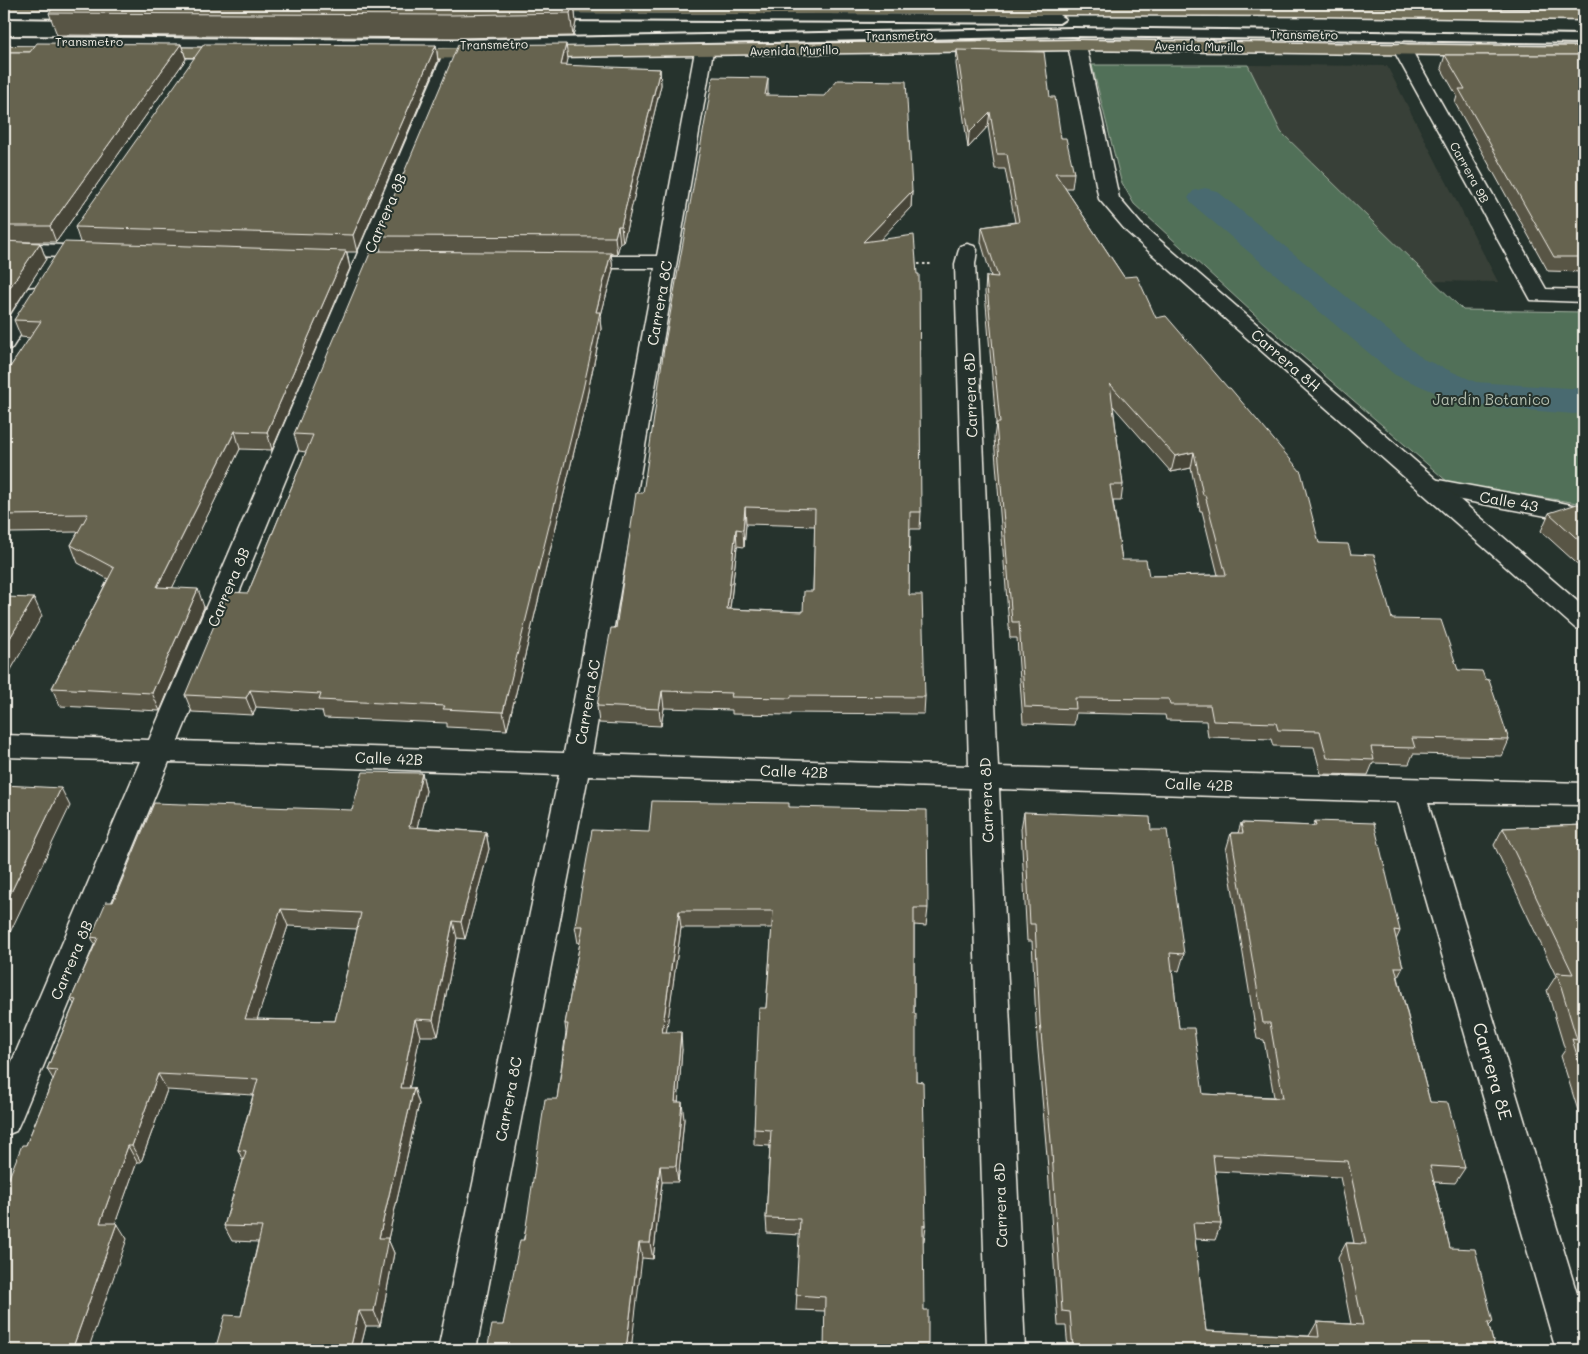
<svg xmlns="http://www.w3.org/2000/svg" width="1588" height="1354" font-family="Mali,sans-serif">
<rect width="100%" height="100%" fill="#26332d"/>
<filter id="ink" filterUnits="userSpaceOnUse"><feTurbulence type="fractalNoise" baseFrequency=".02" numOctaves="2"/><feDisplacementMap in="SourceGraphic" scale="10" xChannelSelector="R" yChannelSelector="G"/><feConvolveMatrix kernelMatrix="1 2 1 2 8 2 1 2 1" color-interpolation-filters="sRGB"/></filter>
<g filter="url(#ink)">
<path fill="#394138" d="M1248,65L1387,66L1498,282L1433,281L1281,132Z"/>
<path fill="#517058" stroke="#a2b0a0" d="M1092,65H1248L1281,132L1463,310L1584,312V504L1449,483L1264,323L1134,204L1121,181Z"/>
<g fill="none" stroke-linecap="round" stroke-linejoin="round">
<path fill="#496b6f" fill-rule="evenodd" d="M1205,188L1217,191L1423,359L1476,382L1584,389V413L1573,414L1469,405L1455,401L1395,375L1193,205L1188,198L1193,191Z"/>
<g stroke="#f4f1e8" stroke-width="4">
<path id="lane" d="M4,9L77,10L83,14L77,18L4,17Z
M548,13L1059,15L1065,19L1059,23L544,20L542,17Z
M1073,28L1584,35V43L1073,36L454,48L4,45V37L454,40Z"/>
</g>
<g stroke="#f4f1e8" stroke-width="3">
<path id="street" d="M1402,44L1408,45L1411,49L1546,289L1584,290V302L1531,300L1393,49L1396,45Z
M704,46L710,47L713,51L592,754L969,766L955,264L960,246L967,244L974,246L977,250L975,264L998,767L1584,783V805L1428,803L1584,1317V1350H1556L1398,802L999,789L1025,1350H987L970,788L588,776L476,1350H438L559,775L169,762L21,1120L16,1131L4,1136V1080L140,761L4,757V735L149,740L443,54L446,50H458L461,54L178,741L564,753L655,268H576L569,266L566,262L569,258L576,256H657L695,51L698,47Z
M4,243L95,246L102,248L105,252L102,256L95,258L4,255Z
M36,287L44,288L47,293L12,348L4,350V326L28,288Z
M1433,479L1584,507V523L1424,493L1421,487L1424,481Z"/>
</g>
<g stroke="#f4f1e8" stroke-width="3">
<path id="secondary" d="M1077,40L1083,41L1086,45L1119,198L1141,224L1584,607V630L1575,628L1127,232L1099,199L1068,45L1071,41Z"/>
</g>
<g stroke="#f4f1e8" stroke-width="3">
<path id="primary" d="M4,4H99L100,6L98,10L92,11L4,10Z
M532,4L1322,6L1584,10V20L1322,16L538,13L532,12L530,8Z
M1077,40L1584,47V57L1077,50L400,59L394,58L391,54L394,50L400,49Z
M4,46H67L73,47L76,51L73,55L67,56H4Z
M145,47L235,48L241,49L244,53L241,57L235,58L139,56L136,52L139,48Z"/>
</g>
<path stroke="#f4f1e8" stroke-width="2" stroke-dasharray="2.5 2.5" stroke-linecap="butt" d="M913,264H932"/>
<use href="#lane" fill="#26332d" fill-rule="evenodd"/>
<use href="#street" fill="#26332d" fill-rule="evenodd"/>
<use href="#secondary" fill="#26332d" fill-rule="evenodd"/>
<use href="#primary" fill="#716e59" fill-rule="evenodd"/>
</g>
<path fill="#585545" stroke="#f4f1e8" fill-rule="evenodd" d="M56,4H574L576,22L573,36L454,38L57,35L49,13Z
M181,44L186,59L56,242H23L40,243L46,259L7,319L4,317V52H30Z
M436,45L438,61L357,252H347L350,268L272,450L240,449L172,588L204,607L160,711L60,706L52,688L108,579L78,563L71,545L78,532L10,533L4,548V376L30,338L21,337L14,320L80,242L75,227Z
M957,50L1050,97L1061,138L1074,173L1072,188H1065L1124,277L1156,318L1319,543L1351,554L1392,619L1458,670L1485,679L1509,740L1502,756L1413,754L1409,764L1373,763L1368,775L1321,774L1314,747L1273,746L1271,739L1208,737L1206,721L1166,720L1165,715L1076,713L1074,725L1023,723L1017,638H1010L994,438L996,423L985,292L986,276H991L981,242L982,227L1015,222L1005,169H995L988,126L968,148L956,64ZM1113,406L1171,472L1191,468L1200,511H1202L1218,575L1149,576L1122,560L1113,501H1121L1123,485Z
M1445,55H1584V272L1548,271L1455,103L1457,96L1441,68Z
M568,59L566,66L660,69L661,85L623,243H620L617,254H611L613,270L600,319L601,329L585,406L507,730L447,727V723L324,718L322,711L256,707L253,715L192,712L185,695L248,593L306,452L299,451L294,434L381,251L377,236Z
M768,95L912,191L911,207L880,239L921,512L920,529H910L909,595L925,697L924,714L791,713V715L732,714V710L664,708L661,726L599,723L597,706L616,628L643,493ZM746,524L815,526L813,591L803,612L730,609L737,546L744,547Z
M1584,505V570L1541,531L1549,513Z
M422,773L426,791L417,827L486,832L489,849L465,939L457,938L438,1036H420L409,1088H414L419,1104L388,1239L394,1253L380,1326H366L360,1350H215L241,1316L258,1242L232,1241L224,1226L243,1161L238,1150L253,1095L167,1090L141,1162H137L115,1223L127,1239L26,1145L53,1079L47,1069L74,1004L71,999L95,945L91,937L113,902L352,810ZM288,926L357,929L335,1021L257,1019Z
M789,807L928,908L926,926L914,925V1014L916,1081L926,1226L924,1241H923L825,1311L796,1310L800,1235L767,1233L766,1218L770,1146L754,1145V1129L766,1008L772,928H681L666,1032L682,1049L678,1102L684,1119L678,1182H662L653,1259L642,1258L503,1325L557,1099L566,1032L565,1024L580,943H578L575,926L649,832Z
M1024,812L1151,830L1184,954L1179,971L1172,970L1179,1028L1203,1094L1274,1097L1264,1040L1257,1039L1226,850L1231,833H1238L1241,823L1313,826L1315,821L1400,931L1396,940L1403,967L1398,977L1430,1102L1465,1168L1455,1183L1434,1182L1450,1248L1493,1322L1489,1326L1495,1350H1068L1066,1326H1058L1048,1168L1037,1039L1032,941H1027L1021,829ZM1215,1171L1340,1177L1354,1243H1346L1338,1258L1351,1324L1317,1322L1309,1336L1206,1331L1195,1239L1215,1240L1221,1224Z
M1584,825V1117H1580L1561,1056L1565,1050L1547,990L1556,976L1494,845L1503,828Z"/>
<path fill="#474538" stroke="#f4f1e8" d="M573,4H574L576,22L573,36L570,13Z
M181,44L186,59L56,242L50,226Z
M566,44L568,59L563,81L561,65Z
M436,45L438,61L357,252L353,235Z
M660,69L661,85L623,243L621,226Z
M768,78V93L766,110L765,95Z
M990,112L988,126L968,148L969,133Z
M912,191L911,207L863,258V242Z
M618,226L620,243L617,254L615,237Z
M40,243L46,259L7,319L4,311V296Z
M346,251L350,268L272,450L267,432Z
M611,253L613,270L600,319L601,329L585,406L507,730L503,712L596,312Z
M235,431L240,449L164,605L157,587Z
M1194,452L1191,468L1171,472L1175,456Z
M745,507L746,524L744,547L743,530Z
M4,518L10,533L4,548Z
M736,529L737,546L728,626L727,609Z
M198,589L204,607L160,711L152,693Z
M34,598L42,616L4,682V648Z
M250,690L256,707L253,715L246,698Z
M662,691L664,708L661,726L659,709Z
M422,773L426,791L413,844L409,827Z
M61,788L70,806L4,945V907Z
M486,832L489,849L465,939L461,922Z
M281,909L288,926L252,1035L245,1019Z
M679,911L681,928L664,1049L662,1032Z
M453,921L457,938L438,1036L433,1020Z
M415,1019L420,1036L406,1104L401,1088Z
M681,1032L682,1049L677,1119L675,1102Z
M158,1074L167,1090L141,1162L132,1146Z
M414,1088L419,1104L388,1239L394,1253L380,1326L374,1311L379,1238Z
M682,1102L684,1119L678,1182L676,1166Z
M128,1146L137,1162L110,1238L100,1223Z
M660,1166L662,1182L653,1259L650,1243Z
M117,1223L127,1239L88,1350H72Z
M639,1243L642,1258L631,1350H626Z
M359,1311L366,1326L360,1350H350Z"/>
<path fill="#666350" stroke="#f4f1e8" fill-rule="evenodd" d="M56,4H573L570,13L451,15L49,13Z
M37,43L181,44L50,226H4V52H30Z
M204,44L436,45L353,235L75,227Z
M566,44L561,65L660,69L621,226H618L615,237L377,236L458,45Z
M957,50L1044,52L1050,97H1055L1061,138H1066L1074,173H1055L1124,277L1137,276L1156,318L1166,316L1228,388H1230L1301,472L1319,543L1348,544L1351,554L1374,555L1392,619L1441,620L1458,670L1482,671L1485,679L1489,680L1509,740L1412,738L1415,748L1371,747L1374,760L1327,758L1320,731L1278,730L1276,723L1213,721L1210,705H1170L1169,699L1075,698L1076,709L1025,707L1019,622H1012L996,423H1000L986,276L998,277L982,227L1019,222L1007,154H997L990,112L969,133ZM1110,384L1175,456L1194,452L1203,495H1205L1226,575L1149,576L1146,560H1122L1110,485H1123Z
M1445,55H1584V257H1554L1459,89H1465Z
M713,77L768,78L765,95L824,96L837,80L906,81L912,191L863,242L914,235L917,274H919L921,512H910L909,595H922L925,697L791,696V698L731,697L732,693L662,691L659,709L597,706L611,628H616L636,493H643L664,348ZM745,507L815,509L813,591H804L803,612L727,609L736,529L743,530Z
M4,241L40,243L4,296Z
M64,242L346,251L267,432L235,431L157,587L198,589L152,693L52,688L114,568L71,545L88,514L4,515V376L41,321L14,320Z
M371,251L611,253L596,312H600L583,389L503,712L443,709L445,706L319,700L321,694L250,690L246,698L185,695L228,592L248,593L313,435L294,434Z
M1577,504L1584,505V545L1549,513Z
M4,597L34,598L4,648Z
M363,772L422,773L409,827L486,832L461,922L453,921L433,1020L415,1019L401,1088H414L379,1238H388L374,1311H359L350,1350H215L225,1315L241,1316L262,1227L224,1226L246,1151L238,1150L258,1079L158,1074L132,1146H128L100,1223H117L72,1350H4V1190L22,1145H26L57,1070L47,1069L76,1000L71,999L98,938L91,937L106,902H113L154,803L352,810ZM281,909L361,913L335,1021L245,1019Z
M4,785L61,788L4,907Z
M652,801L789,803V807L927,810L928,908H914V1014H916V1081L923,1082L926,1226L923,1225L924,1310H928V1350H824L825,1297L796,1295L800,1219L766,1218L771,1130L754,1129L759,1008H766L773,911H679L662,1032H681L675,1102H682L676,1166H660L650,1243H639L626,1350H487L492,1325H503L520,1240H524L545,1099H557L568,1024H565L583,926H575L592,830L649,832Z
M1024,812L1150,817L1151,830H1167L1184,954L1170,953L1179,1028H1194L1203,1094L1283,1098L1270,1023H1263L1231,833H1243L1241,823L1316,826L1315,821L1374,823L1400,931L1394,930L1403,967H1395L1430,1102L1448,1103L1465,1168L1430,1166L1450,1248L1475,1249L1493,1322H1488L1495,1350H1073L1070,1312L1062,1311L1052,1152L1040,1022L1035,924H1030ZM1213,1155L1348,1161L1366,1244L1346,1243L1363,1325L1317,1322L1319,1337L1206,1331L1193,1223L1221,1224Z
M1584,825V1078L1572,1039L1577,1040L1557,973L1573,974L1503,828Z"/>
</g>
<g text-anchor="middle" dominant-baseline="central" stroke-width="4" stroke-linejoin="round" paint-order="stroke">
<g font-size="12" fill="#f4f1e8" stroke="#26332d">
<text transform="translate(1304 34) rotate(1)">Transmetro</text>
<text transform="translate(899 35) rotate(-1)">Transmetro</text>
<text x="89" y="41">Transmetro</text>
<text transform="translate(494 44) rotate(-1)">Transmetro</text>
<text transform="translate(1199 46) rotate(1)">Avenida Murillo</text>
<text transform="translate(794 50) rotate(-1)">Avenida Murillo</text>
<text transform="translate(1470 172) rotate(61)">Carrera 9B</text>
</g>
<g font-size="15" fill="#f4f1e8" stroke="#26332d">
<text transform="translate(385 213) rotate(-67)">Carrera 8B</text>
<text transform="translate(659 303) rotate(-80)">Carrera 8C</text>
<text transform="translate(1286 360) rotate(41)">Carrera 8H</text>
<text transform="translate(970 395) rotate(-92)">Carrera 8D</text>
<text transform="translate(1509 501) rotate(10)">Calle 43</text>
<text transform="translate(228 587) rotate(-67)">Carrera 8B</text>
<text transform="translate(587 702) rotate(-80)">Carrera 8C</text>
<text transform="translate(389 758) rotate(2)">Calle 42B</text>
<text transform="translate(794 771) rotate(2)">Calle 42B</text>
<text transform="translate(1199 784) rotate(2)">Calle 42B</text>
<text transform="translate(986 800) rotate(-92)">Carrera 8D</text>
<text transform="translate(71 960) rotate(-67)">Carrera 8B</text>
<text transform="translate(508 1099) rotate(-79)">Carrera 8C</text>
<text transform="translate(1000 1205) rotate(-92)">Carrera 8D</text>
</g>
<g font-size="15" fill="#b3bdae" stroke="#26332d">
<text x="1491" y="399">Jardín Botanico</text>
</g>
<g font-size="18" fill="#f4f1e8" stroke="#26332d">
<text transform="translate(1493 1071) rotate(74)">Carrera 8E</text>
</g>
</g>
<rect width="1588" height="1354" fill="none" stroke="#26332d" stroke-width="20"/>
<rect x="10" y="10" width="1568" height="1334" fill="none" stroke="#f4f1e8" stroke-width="2" filter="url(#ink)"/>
</svg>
